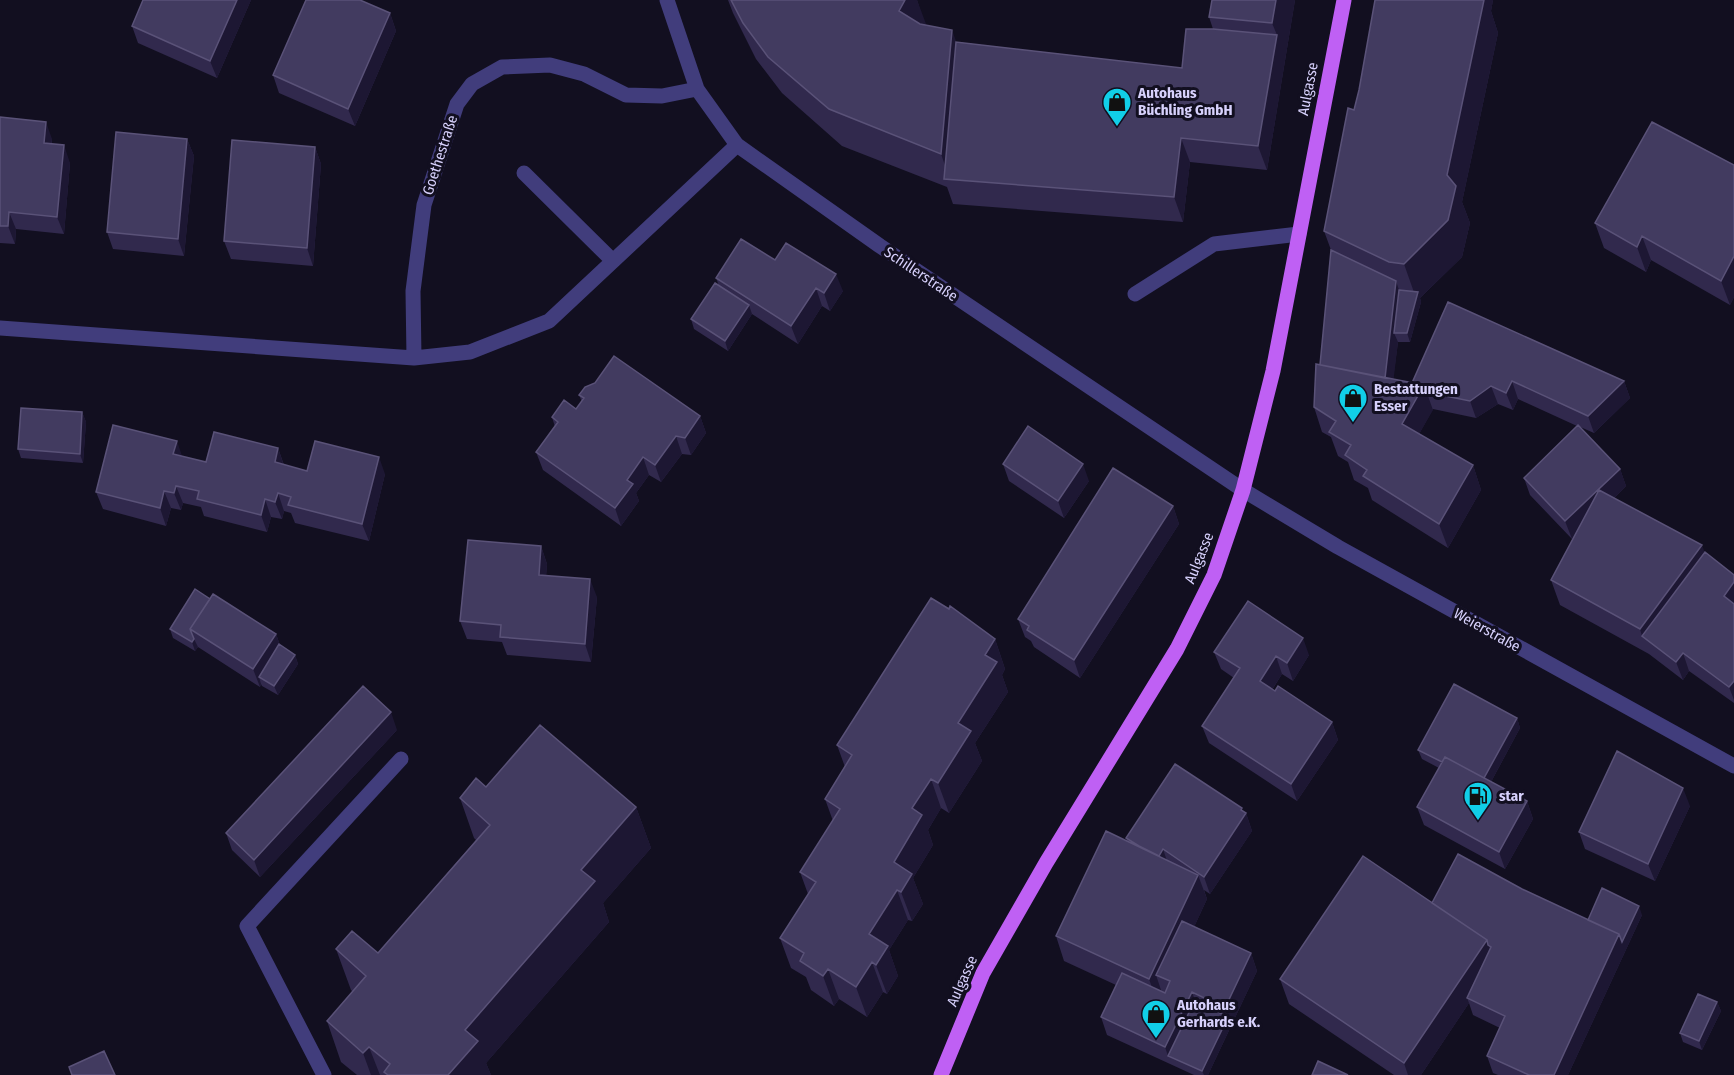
<svg xmlns="http://www.w3.org/2000/svg" width="1734" height="1075" font-family="'Fira Sans Condensed',sans-serif">
<rect width="100%" height="100%" fill="#120f20"/>
<g fill="none" stroke-linecap="round" stroke-linejoin="round">
<path stroke="#413d7c" stroke-width="15" d="M667,0L697,89L737,145L880,246L1243,490L1338,547L1734,766
M524,173L612,260
M1135,294L1214,244L1299,234
M0,328L414,358L470,352L549,321L737,145
M414,358L413,291L424,205L457,104L472,84L502,67L550,65L584,74L626,95L662,96L697,89
M324,1075L247,926L401,759"/>
<path stroke="#bf60f4" stroke-width="15" d="M941,1075L983,973L1046,863L1177,649L1214,575L1243,490L1273,371L1344,0"/>
</g>
<path fill="#31294d" d="M251,0L217,78L138,43L132,26Z
M728,0H917L925,25L956,42L1182,68L1213,29L1209,17L1295,0L1267,170L1190,162L1183,222L953,204L947,187L842,146L782,93L756,59L733,13Z
M1375,0H1493L1491,11L1498,33L1462,202L1470,223L1462,257L1420,298L1421,302L1410,342H1398L1393,379L1412,383L1624,381L1630,398L1594,433L1578,426L1620,469L1626,486L1614,498L1705,552L1734,575V703L1689,671L1683,680L1649,654L1560,605L1551,580L1575,535L1572,539L1530,495L1524,478L1577,426L1518,399L1513,410L1498,404L1476,418L1433,409L1419,434L1473,465L1481,490L1448,548L1372,500L1368,488L1354,480L1348,462L1338,456L1331,437L1322,432L1314,407L1320,365L1331,250L1324,231L1359,90Z
M390,13L396,31L355,126L279,93L273,75Z
M0,117L52,139V144L70,163L64,234L16,229L15,244L0,243Z
M187,139L194,156L184,256L113,249L107,232Z
M315,147L321,164L313,266L231,259L224,241Z
M1734,165V297L1730,305L1651,260L1646,272L1604,248L1595,223Z
M775,260L843,291L830,311L822,306L798,344L752,314L728,351L694,329L691,319L719,286L716,278Z
M579,395L700,416L706,433L691,455L682,454L661,482L649,475L636,493L639,501L621,526L543,470L536,452L555,427L552,417L576,409L582,402Z
M82,412L86,422L83,463L21,458L18,449Z
M278,448L284,465L307,471L385,474L369,541L295,523L291,513L284,511L282,519L271,517L267,532L204,516L201,507L183,503L181,510L171,508L166,526L103,509L96,492L182,457L206,462Z
M1003,464L1089,481L1064,518L1009,481Z
M1173,506L1179,524L1080,678L1034,647L1031,641L1025,637L1018,619Z
M541,546L547,564L546,576L597,597L591,662L507,655L502,642L467,639L460,621Z
M170,629L276,634L280,645L295,655L298,664L278,695L262,686L261,684L260,687L198,647L195,651L173,638Z
M995,639L1005,669L1002,675L1008,692L975,743L982,761L949,813L941,808L928,830L933,845L913,878L923,904L912,921L908,920L889,950L898,976L887,994L883,992L867,1017L839,999L834,1006L811,990L806,977L791,968L780,938L808,894L800,872L833,821L825,799L845,767L837,745Z
M1214,652L1309,655L1293,681L1282,674L1272,690L1332,722L1338,740L1297,801L1209,743L1202,726L1234,678L1221,669Z
M1517,718L1520,728L1491,782L1527,801L1533,819L1505,869L1424,825L1417,807L1439,768L1422,759L1418,750Z
M397,730L260,877L232,850L226,833Z
M486,787L636,807L651,848L603,903L609,922L486,1063L491,1075H357L341,1062L327,1021L353,992L351,990L336,949L378,953L476,840L474,838L460,798Z
M1690,806L1655,881L1585,849L1579,832Z
M1244,812L1246,813L1252,831L1210,894L1204,890L1207,899L1194,927L1251,953L1257,971L1208,1075H1194L1107,1035L1101,1017L1116,985L1064,961L1056,936L1127,841L1126,838Z
M1522,889L1588,920L1642,915L1568,1075H1498L1493,1073L1487,1056L1500,1028L1473,1015L1469,1003L1421,1075H1394L1289,1004L1280,979L1432,903Z
M1717,1002L1721,1011L1702,1050L1683,1042L1680,1033Z"/>
<path fill="#1d1733" d="M237,0H251L217,78L210,61Z
M905,0H917L926,24L912,47L899,11Z
M1276,0H1295L1267,170L1258,146L1277,35L1272,23Z
M1477,0H1493L1491,11L1498,33L1462,202L1470,223L1462,257L1420,298L1421,302L1410,342L1407,333L1416,298L1404,264L1447,175Z
M390,13L396,31L355,126L348,109Z
M952,30L965,66L950,180L941,154Z
M46,122L52,139L50,160L44,143Z
M1181,138L1190,162L1183,222L1174,197Z
M187,139L194,156L184,256L178,239Z
M64,145L70,163L64,234L57,217Z
M315,147L321,164L313,266L307,248Z
M9,212L16,229L15,244L8,226Z
M1642,236L1651,260L1646,272L1637,247Z
M1734,256V297L1730,305L1721,281Z
M836,274L843,291L830,311L824,293Z
M1396,281L1402,299L1394,333L1398,342L1391,401L1384,384Z
M816,288L822,306L798,344L791,326Z
M749,305L752,314L728,351L725,341Z
M1512,381L1518,399L1513,410L1506,393Z
M1624,381L1630,398L1594,433L1588,416Z
M1424,385L1433,410L1411,448L1402,424Z
M1491,386L1498,404L1476,418L1470,401Z
M82,412L86,422L83,463L80,454Z
M700,416L706,433L691,455L685,438Z
M676,436L682,454L661,482L655,465Z
M177,441L183,459L173,454Z
M278,448L284,466L275,462Z
M379,457L385,474L369,541L362,524Z
M643,457L649,475L636,493L639,501L621,526L615,508L627,480Z
M1083,464L1089,481L1064,518L1058,501Z
M1473,465L1481,490L1448,548L1439,524Z
M1620,469L1626,486L1572,539L1565,521Z
M176,486L183,503L181,510L174,493Z
M164,491L171,508L166,526L160,508Z
M278,493L284,511L282,519L275,502Z
M265,499L271,517L267,532L261,515Z
M1173,506L1179,524L1080,678L1074,660Z
M1702,545L1711,570L1642,636L1640,629Z
M541,546L547,564L545,593L539,575Z
M590,579L597,597L591,662L585,644Z
M1734,582V608L1724,596Z
M276,634L282,651L259,677L261,684L260,687L253,669Z
M1303,638L1309,655L1293,681L1287,663Z
M194,639L198,647L195,651L192,642Z
M995,639L1005,669L1002,675L1008,692L975,743L982,761L949,813L938,783L958,723L985,655Z
M1683,653L1689,671L1683,680L1676,662Z
M295,655L298,664L278,695L274,686Z
M1276,656L1282,674L1266,699L1260,681Z
M1734,681V700L1729,687Z
M391,712L397,730L260,877L254,860Z
M1517,718L1520,728L1485,793L1481,783Z
M1332,722L1338,740L1297,801L1291,784Z
M931,779L941,808L928,830L933,845L913,878L923,904L912,921L901,892L894,862L912,808Z
M1683,788L1690,806L1655,881L1648,864Z
M1527,801L1533,819L1505,869L1499,852Z
M636,807L651,848L603,903L609,922L486,1063L491,1075H448L465,1030L581,870Z
M1242,808L1245,815L1246,813L1252,831L1210,894L1204,877Z
M1163,849L1169,867L1157,859Z
M1198,875L1207,899L1169,981L1156,975L1162,993L1158,1004L1149,979Z
M897,890L908,920L889,950L898,976L887,994L876,965L869,934Z
M1639,906L1642,915L1568,1075H1554L1619,934Z
M1487,940L1495,964L1467,998L1469,1003L1421,1075H1408L1404,1063Z
M1251,953L1257,971L1208,1075H1204L1202,1071L1228,1017L1225,1008Z
M872,962L883,992L867,1017L856,987Z
M828,969L839,999L834,1006L823,976Z
M1192,992L1198,1009L1168,1056L1165,1047Z
M1717,1002L1721,1011L1702,1050L1699,1041Z
M369,1047L380,1075H371L363,1053Z"/>
<path fill="#423b60" stroke="#5a5278" stroke-width="1.5" d="M143,0H237L210,61L132,26Z
M306,0H360L390,13L348,109L273,75Z
M731,0H905L899,11L920,24L952,30L941,154L829,109L768,57L743,23Z
M1212,0H1276L1272,23L1209,17Z
M1375,0H1484L1447,175L1456,186L1448,220L1404,264L1389,262L1324,231L1348,108L1354,110L1359,90Z
M1186,29H1213L1277,35L1258,146L1181,138L1174,197L944,179L956,42L1182,68Z
M0,117L46,122L44,143L64,145L57,217L9,212L8,226H0Z
M1652,122L1734,165V256L1721,281L1642,236L1637,247L1595,223Z
M116,132L187,139L178,239L107,232Z
M232,140L315,147L307,248L224,241Z
M741,239L775,260L786,243L836,274L824,293L816,288L791,326L716,278Z
M1331,250L1396,281L1385,378L1320,365Z
M715,283L749,305L725,341L691,319Z
M1399,290L1418,292L1407,333H1394Z
M1448,302L1624,381L1588,416L1512,381L1506,393L1491,386L1470,401L1426,392L1424,385L1412,383Z
M614,356L700,416L685,438L676,436L655,465L643,457L627,480L633,484L615,508L536,452L558,422L552,417L564,400L576,409L584,398L579,395L585,387L595,383Z
M1316,364L1424,385L1402,424L1473,465L1439,524L1363,476L1367,470L1345,455L1351,445L1329,432L1336,421L1314,407Z
M21,408L82,412L80,454L18,449Z
M113,425L177,441L173,454L206,462L214,432L278,448L275,462L307,471L315,441L379,457L362,524L288,505L291,497L278,493L275,502L265,499L261,515L197,499L199,491L176,486L174,493L164,491L160,508L96,492Z
M1578,425L1620,469L1565,521L1524,478Z
M1028,426L1083,464L1058,501L1003,464Z
M1113,468L1173,506L1074,660L1027,630L1029,626L1018,619Z
M1599,490L1702,545L1640,629L1551,580Z
M468,540L541,546L539,575L590,579L585,644L500,637L501,625L460,621Z
M1705,552L1734,575V582L1724,596L1734,604V681L1729,687L1683,653L1676,662L1642,636Z
M195,589L210,599L190,629L194,639L192,642L170,629Z
M213,594L276,634L253,669L190,629Z
M931,598L949,609L950,606L995,639L985,655L997,662L958,723L971,731L938,783L931,779L912,808L922,815L894,862L912,874L901,892L897,890L869,934L888,946L876,965L872,962L856,987L828,969L823,976L800,961L804,953L780,938L816,882L800,872L840,809L825,799L852,755L837,745Z
M1248,601L1303,638L1287,663L1276,656L1260,681L1275,691L1278,686L1332,722L1291,784L1202,726L1240,668L1214,652Z
M279,644L295,655L274,686L259,677Z
M1454,684L1517,718L1484,778L1445,757L1442,762L1418,750Z
M363,686L391,712L254,860L226,833Z
M540,725L636,807L581,870L595,881L465,1030L478,1041L448,1075H388L384,1072L390,1064L369,1047L363,1053L327,1021L366,976L336,949L352,931L378,953L490,825L460,798L476,778L486,787Z
M1617,751L1683,788L1648,864L1579,832Z
M1445,757L1527,801L1499,852L1417,807Z
M1175,764L1242,808L1241,810L1246,813L1204,877L1163,849L1159,856L1139,846L1126,838Z
M1106,831L1198,875L1149,979L1056,936Z
M1458,854L1522,889L1619,934L1554,1075H1529L1487,1056L1505,1016L1467,998L1491,947L1488,945L1487,940L1432,903Z
M1363,856L1487,940L1404,1063L1280,979Z
M1602,888L1639,906L1622,942L1619,934L1588,920Z
M1182,921L1251,953L1225,1008L1192,992L1165,1047L1101,1017L1122,973L1165,993L1170,981L1156,975Z
M1698,994L1717,1002L1699,1041L1680,1033Z
M1195,1000L1228,1017L1202,1071L1168,1056Z
M104,1051L115,1075H72L69,1067Z
M1318,1061L1348,1075H1312Z"/>
<defs>
<g id="shop-pin" transform="scale(1.5)"><path d="M0 17L-7.5 6A9.5 9.5 0 1 1 7.5 6Z" fill="#11cfe8" stroke="#120f20"/><path d="M-5-2.5h2.3a2.7 3.5 0 0 1 5.4 0H5L5.5 6h-11ZM-1.5-2.5h3a1.5 2.3 0 0 0-3 0Z" fill="#111"/></g>
<g id="fuel-pin" transform="scale(1.5)"><path d="M0 17L-7.5 6A9.5 9.5 0 1 1 7.5 6Z" fill="#11cfe8" stroke="#120f20"/><path d="M-5.5-6h7V0h2V4h1.3V-2.5L3-4.5l.8-.8L6-3V5H2.5V1h-1V6h-7ZM-4.2-4.7v3.2H.2V-4.7Z" fill="#111"/></g>
</defs>
<g fill-rule="evenodd">
<use href="#shop-pin" x="1117" y="102"/>
<use href="#shop-pin" x="1353" y="398"/>
<use href="#fuel-pin" x="1478" y="796"/>
<use href="#shop-pin" x="1156" y="1014"/>
</g>
<g text-anchor="middle" dominant-baseline="central" stroke-width="6" stroke-linejoin="round" paint-order="stroke">
<g font-size="15" fill="#d7d1fc" stroke="#120f20">
<text transform="translate(1308 89) rotate(-79)">Aulgasse</text>
<text transform="translate(440 155) rotate(-72)">Goethestraße</text>
<text transform="translate(921 274) rotate(34)">Schillerstraße</text>
<text transform="translate(1199 558) rotate(-68)">Aulgasse</text>
<text transform="translate(1487 630) rotate(29)">Weierstraße</text>
<text transform="translate(962 981) rotate(-66)">Aulgasse</text>
</g>
<g font-size="15" font-weight="bold" fill="#d7d1fc" stroke="#120f20" text-anchor="start">
<text x="1138" y="93">Autohaus<tspan x="1138" dy="17">Büchling GmbH</tspan></text>
<text x="1374" y="389">Bestattungen<tspan x="1374" dy="17">Esser</tspan></text>
<text x="1499" y="796">star</text>
<text x="1177" y="1005">Autohaus<tspan x="1177" dy="17">Gerhards e.K.</tspan></text>
</g>
</g>
</svg>
